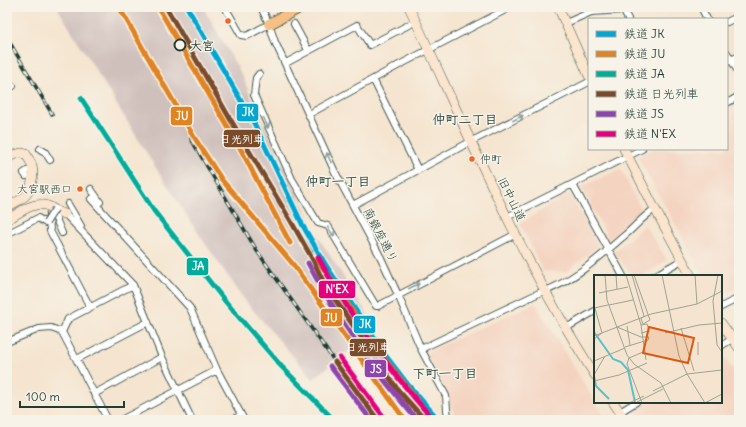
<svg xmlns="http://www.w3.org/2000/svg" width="746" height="427" font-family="Delius,'Klee One',sans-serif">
<rect width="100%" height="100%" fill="#f7f3e8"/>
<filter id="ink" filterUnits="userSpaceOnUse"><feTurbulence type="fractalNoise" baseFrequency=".025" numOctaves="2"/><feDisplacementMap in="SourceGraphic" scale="8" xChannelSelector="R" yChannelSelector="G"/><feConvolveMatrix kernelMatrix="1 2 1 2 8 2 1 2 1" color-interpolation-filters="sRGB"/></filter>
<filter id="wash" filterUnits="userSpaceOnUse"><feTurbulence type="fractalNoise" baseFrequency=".012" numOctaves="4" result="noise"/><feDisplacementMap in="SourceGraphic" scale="16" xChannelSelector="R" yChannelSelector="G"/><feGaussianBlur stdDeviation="0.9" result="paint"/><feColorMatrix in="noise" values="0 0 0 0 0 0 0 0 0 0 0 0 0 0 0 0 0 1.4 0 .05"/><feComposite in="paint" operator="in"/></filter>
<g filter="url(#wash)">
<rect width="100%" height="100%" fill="#f5e5d0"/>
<path fill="#f4d3c0" d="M739,100V288L721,294V276H704L638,157L652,149H727V106Z
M621,169L641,209L609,240L581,187Z
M569,193L598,246L566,272L543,271L520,224Z
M645,225L667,260L642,276H633L614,252Z
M535,303L600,410L608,420H461L454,413L441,381L425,353Z
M721,354L739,376V420H642L633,409L644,402H721Z"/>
<path fill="#d0c0bc" d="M57,7H203L243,77L256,109L318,237L377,329L313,379L246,302L200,236L156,168Z"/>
</g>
<g filter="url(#ink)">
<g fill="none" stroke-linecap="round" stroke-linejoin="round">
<g stroke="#3f564b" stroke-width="8">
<path id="street" d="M225,7L241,35L247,36L269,24
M261,7L269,24L275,42L335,172L381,258L398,295L421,349L446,396L447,410L448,416L453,420
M701,7L707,19
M623,10L628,19
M727,22L739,16
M566,23L591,12L623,10L629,7
M294,24L308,50
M727,53L739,73
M727,62L739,56
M286,63L357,25L370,45L416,21
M259,74L256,78L254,95L292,179L318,223L328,226L376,306H378L516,234
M373,79L418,170
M7,81L13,86
M727,103L739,96
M309,114L401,64L511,7
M40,149L45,152L50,160
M26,176L24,173L27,171
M573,185L623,276
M91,189L100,202
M91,199L190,308L217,370L244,420
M68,204L81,226
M353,205L470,142L589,82
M53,212L62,233
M65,214L133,285L162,357L192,420
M49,215L50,231L90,307
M507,217L642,149
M7,234L38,218L46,223
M654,276L682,260
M721,307L739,298
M566,328L595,311
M7,342L39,329L51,328L62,332
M721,346L732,339
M421,349L539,293C570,284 601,256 625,235C635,227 643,216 655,209
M77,359L148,322
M94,394L162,357
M620,412L636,402
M108,420L62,332L68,319L133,285
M121,420L217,370
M232,420L241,415
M736,420L739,418"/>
</g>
<g stroke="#3f564b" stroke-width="10">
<path id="secondary" d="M409,7C467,131 520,259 595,375
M558,7L589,76
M624,149L655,209L691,276
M7,157L21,153L26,154C28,158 31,162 32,166C34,174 32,188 26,195C22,200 13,203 7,207
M7,220C19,213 34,200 48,206C53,208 58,213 65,214
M721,323L739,348
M613,402L625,420"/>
</g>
<g stroke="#3f564b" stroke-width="12">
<path id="primary" d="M269,24L301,7"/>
</g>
<use href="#street" stroke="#fff" stroke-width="6"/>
<use href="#secondary" stroke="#fbe5cf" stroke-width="9"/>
<use href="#primary" stroke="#f5bf86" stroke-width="10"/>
<g stroke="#1f3d34" stroke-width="3.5">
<path id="rail" d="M115,7L116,9
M7,38L52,114
M191,139L257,251L335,362
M292,223L318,260"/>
</g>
<use href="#rail" stroke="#f7f3e8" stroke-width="2" stroke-dasharray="6" stroke-linecap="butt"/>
<g stroke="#3f564b" stroke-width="8" stroke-linecap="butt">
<path id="street-bridge" d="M46,223L55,209"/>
</g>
<use href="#street-bridge" stroke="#fff" stroke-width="6"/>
<g stroke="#f7f3e8" stroke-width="8">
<path id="rail-1" d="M187,7L255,125L303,226L327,267L386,356L409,386L439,420"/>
</g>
<g stroke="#f7f3e8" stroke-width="8">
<path id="rail-2" d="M119,7L194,137L222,180L292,263L405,420
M158,7L239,146L290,243
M318,260L384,358L433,420"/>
</g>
<g stroke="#f7f3e8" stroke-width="8">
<path id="rail-3" d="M81,98L154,211L225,301L281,366L334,420"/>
</g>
<g stroke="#f7f3e8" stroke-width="8">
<path id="rail-4" d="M166,7L229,117L292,223L313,260L325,285L398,390L425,420
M335,362L378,420"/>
</g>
<g stroke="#f7f3e8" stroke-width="8">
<path id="rail-5" d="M308,263C338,320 375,371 417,420
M330,366L371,420"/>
</g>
<g stroke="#f7f3e8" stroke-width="8">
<path id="rail-6" d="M318,257C349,315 387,367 430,416
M340,358L383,416"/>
</g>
<use href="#rail-1" stroke="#03a6d3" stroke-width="5"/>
<use href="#rail-2" stroke="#e08320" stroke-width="5"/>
<use href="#rail-3" stroke="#00ac9a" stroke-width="5"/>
<use href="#rail-4" stroke="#7a4b2a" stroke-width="5"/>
<use href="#rail-5" stroke="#8e44ad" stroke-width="5"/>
<use href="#rail-6" stroke="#e5007d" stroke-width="5"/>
</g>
<defs><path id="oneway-shaft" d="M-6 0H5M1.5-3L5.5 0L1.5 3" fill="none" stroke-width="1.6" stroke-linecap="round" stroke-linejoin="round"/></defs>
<g stroke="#8f9e9a">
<use href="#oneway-shaft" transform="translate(518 118) rotate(-27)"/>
<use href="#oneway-shaft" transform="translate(266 123) rotate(66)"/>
<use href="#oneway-shaft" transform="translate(329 158) rotate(-114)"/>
<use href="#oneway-shaft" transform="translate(331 232) rotate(57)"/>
<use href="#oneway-shaft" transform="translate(414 286) rotate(-27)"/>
</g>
</g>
<g fill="#f26522" stroke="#f7f3e8" stroke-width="1.5">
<circle cx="228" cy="21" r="3.5"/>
<circle cx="472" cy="159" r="3.5"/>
<circle cx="80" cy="189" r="3.5"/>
</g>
<circle fill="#f7f3e8" stroke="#1f3d34" stroke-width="2" cx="180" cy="45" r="5.5"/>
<g text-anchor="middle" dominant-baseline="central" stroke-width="3" stroke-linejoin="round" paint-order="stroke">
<g font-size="11" fill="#1f3d34" stroke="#f7f3e8" text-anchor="start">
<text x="480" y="159">仲町</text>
<text x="72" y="189" text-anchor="end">大宮駅西口</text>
</g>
<g font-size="12" font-weight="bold" fill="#1f3d34" stroke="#f7f3e8" text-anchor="start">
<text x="190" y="45">大宮</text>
</g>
<g font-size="12" fill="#1f3d34" stroke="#f7f3e8">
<text transform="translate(512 199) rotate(64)">旧中山道</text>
<text transform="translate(381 235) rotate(63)">南銀座通り</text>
</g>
<g font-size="13" font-weight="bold" fill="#1f3d34" stroke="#f7f3e8">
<text x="465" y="119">仲町二丁目</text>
<text x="338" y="181">仲町一丁目</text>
<text x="445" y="373">下町一丁目</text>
</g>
</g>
<g transform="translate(594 275)">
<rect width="128" height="128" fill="#f5e5d0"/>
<path fill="none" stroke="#56c2ce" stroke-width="2" d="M0,57L19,84L27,87L34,95L41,127M0,101L2,111L15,124"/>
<path fill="none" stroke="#9fa292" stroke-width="1" d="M11,0L13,25L33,80L40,89L67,108L77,128M22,0L23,14M32,0L47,50L52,85M38,0L50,41L47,44L49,49L56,45L40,0M68,0L85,81L93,99L111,128M101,0L103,29M124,0L119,26L123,70L128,77M5,18L34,12M0,30L8,58L0,64M15,30L39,25M0,33L14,30M47,50L53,49L55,56L47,58M33,51L36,70M23,52L47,62H55M87,53L100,96M71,58L105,50L128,48M0,61L57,39L103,29L128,16M104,67V80M31,72L54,65L55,62M35,83L33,89L48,128M35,83L49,77M0,86L31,73M93,99L128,95M0,100L11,81M0,106L25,100L53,88M59,116L93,99M43,127L69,114M35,128L50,121M111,128L128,119"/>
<path fill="#de580e" fill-opacity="0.15" stroke="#de580e" stroke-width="2" d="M55,52L100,63L94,88L49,78Z"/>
<rect width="128" height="128" fill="none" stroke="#1f3d34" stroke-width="2"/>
</g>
<g stroke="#f7f3e8" stroke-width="1.5">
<rect x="236" y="103" width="23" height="19" rx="4" fill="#03a6d3"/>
<rect x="170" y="106" width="23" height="20" rx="4" fill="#e08320"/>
<rect x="223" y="129" width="38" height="19" rx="4" fill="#7a4b2a"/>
<rect x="186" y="257" width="23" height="19" rx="4" fill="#00ac9a"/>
<rect x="318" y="280" width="38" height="19" rx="4" fill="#e5007d"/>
<rect x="320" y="308" width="23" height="19" rx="4" fill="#e08320"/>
<rect x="353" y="315" width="23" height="19" rx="4" fill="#03a6d3"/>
<rect x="349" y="338" width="38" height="19" rx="4" fill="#7a4b2a"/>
<rect x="364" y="359" width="23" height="19" rx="4" fill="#8e44ad"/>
</g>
<g font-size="11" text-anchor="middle" font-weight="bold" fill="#fff">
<text x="248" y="116">JK</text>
<text x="182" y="120">JU</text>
<text x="242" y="143">日光列車</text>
<text x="198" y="270">JA</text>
<text x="337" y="293">N'EX</text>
<text x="331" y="322">JU</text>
<text x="365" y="328">JK</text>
<text x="368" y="351">日光列車</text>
<text x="376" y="373">JS</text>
</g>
<rect width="746" height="427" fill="none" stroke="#f7f3e8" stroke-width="24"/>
<rect x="588" y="18" width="140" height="132" fill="#f7f3e8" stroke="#a1aaa0"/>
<rect x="596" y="31" width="20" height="6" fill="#03a6d3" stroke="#a1aaa0"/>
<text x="624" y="38" font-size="12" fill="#1f3d34">鉄道 JK</text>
<rect x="596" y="51" width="20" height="6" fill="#e08320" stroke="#a1aaa0"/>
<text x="624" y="58" font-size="12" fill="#1f3d34">鉄道 JU</text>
<rect x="596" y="71" width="20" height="6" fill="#00ac9a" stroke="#a1aaa0"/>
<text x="624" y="78" font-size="12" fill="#1f3d34">鉄道 JA</text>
<rect x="596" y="91" width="20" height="6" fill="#7a4b2a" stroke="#a1aaa0"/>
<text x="624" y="98" font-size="12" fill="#1f3d34">鉄道 日光列車</text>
<rect x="596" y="111" width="20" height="6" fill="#8e44ad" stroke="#a1aaa0"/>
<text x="624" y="118" font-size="12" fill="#1f3d34">鉄道 JS</text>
<rect x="596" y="131" width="20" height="6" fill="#e5007d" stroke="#a1aaa0"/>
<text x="624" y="138" font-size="12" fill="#1f3d34">鉄道 N'EX</text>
<path d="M20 401v6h104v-6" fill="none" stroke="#1f3d34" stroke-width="2"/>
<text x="26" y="401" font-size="12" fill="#1f3d34" stroke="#f7f3e8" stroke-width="3" paint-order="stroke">100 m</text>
</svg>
